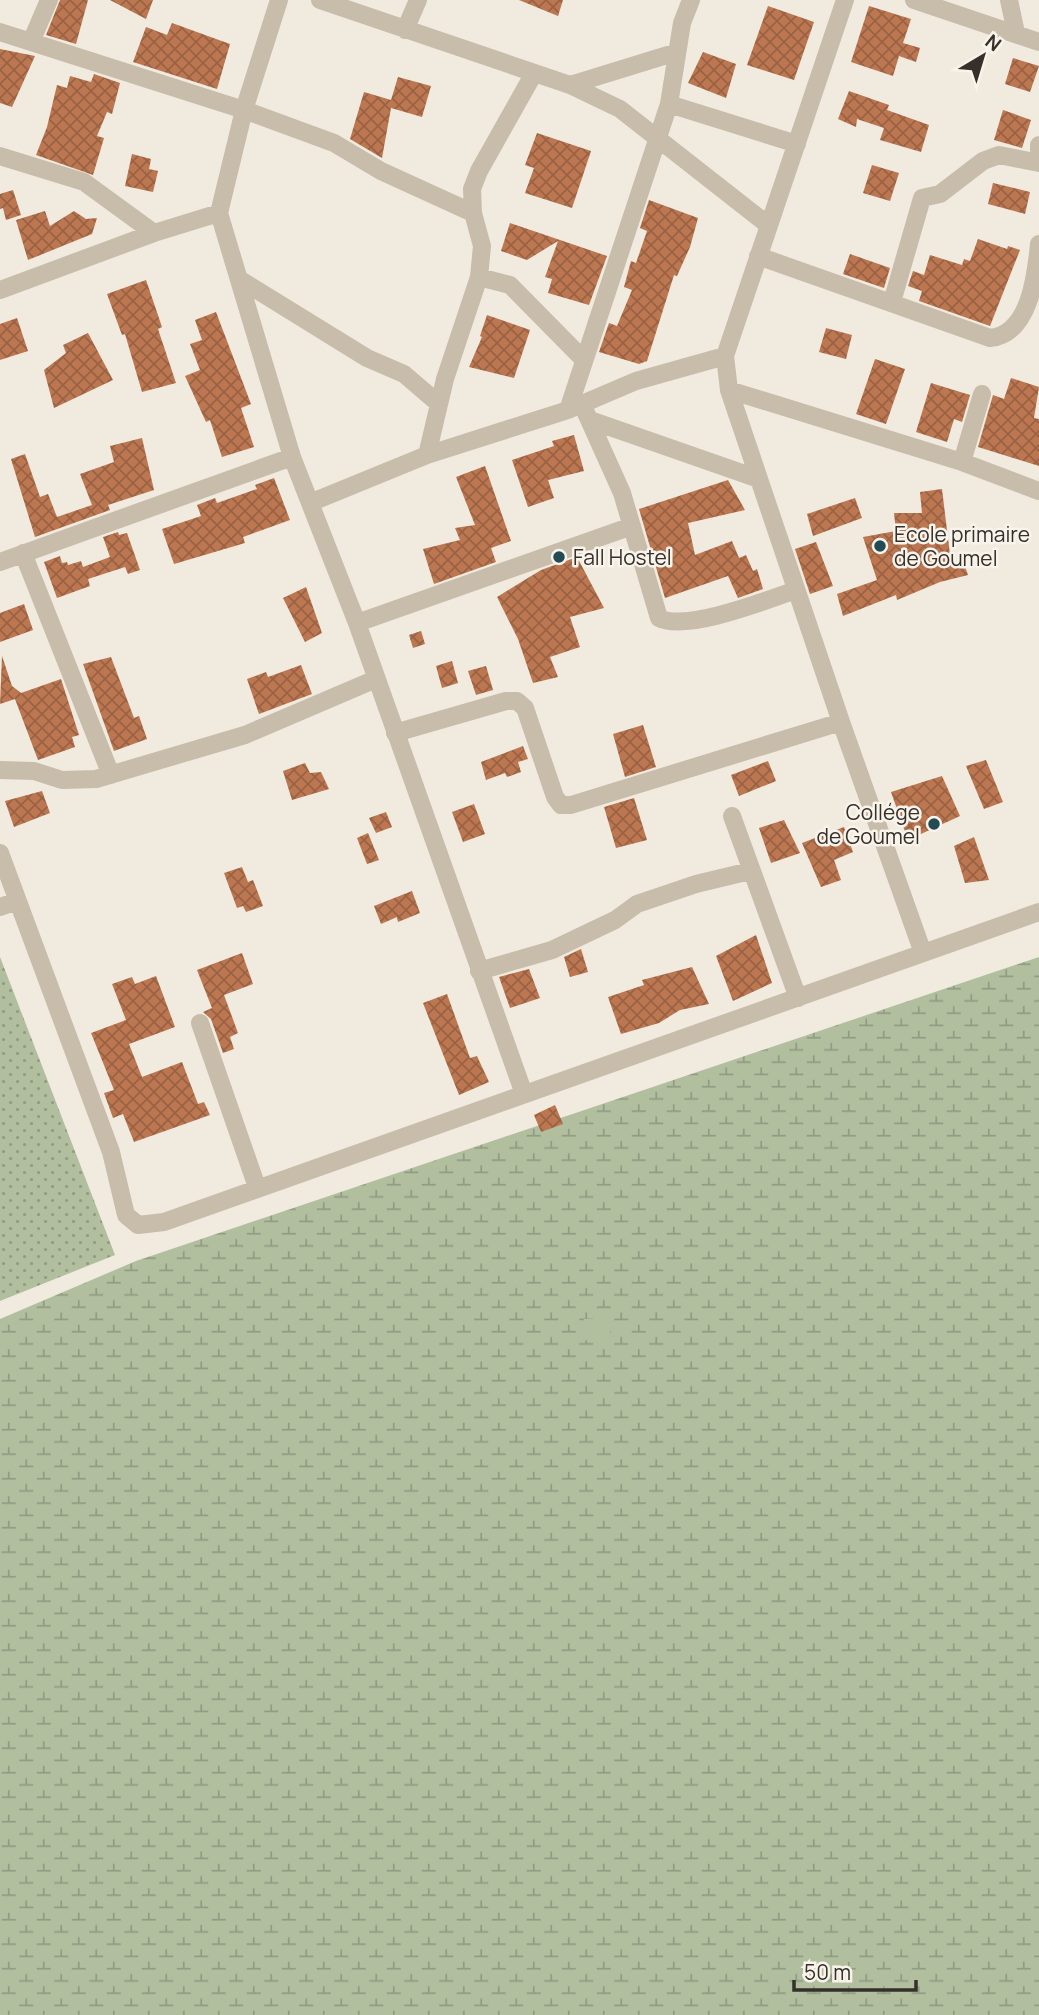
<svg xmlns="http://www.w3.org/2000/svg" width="1039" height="2015" font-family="Manrope,sans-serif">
<defs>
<pattern id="wetland-marsh" width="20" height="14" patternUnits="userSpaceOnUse" patternTransform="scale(1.75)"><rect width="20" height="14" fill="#b1bf9f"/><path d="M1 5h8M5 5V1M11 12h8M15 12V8" fill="none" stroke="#919c82"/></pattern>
<pattern id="garden-dots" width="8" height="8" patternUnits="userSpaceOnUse" patternTransform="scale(1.75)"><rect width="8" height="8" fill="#b1bf9f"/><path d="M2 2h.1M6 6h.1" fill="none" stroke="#919c82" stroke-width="1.8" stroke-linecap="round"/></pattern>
<pattern id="building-cross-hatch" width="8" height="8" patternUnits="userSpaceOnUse" patternTransform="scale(1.75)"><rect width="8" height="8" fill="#bc7751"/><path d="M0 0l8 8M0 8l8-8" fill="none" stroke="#9a6243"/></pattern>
</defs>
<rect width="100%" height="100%" fill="#f1eade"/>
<path fill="url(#wetland-marsh)" d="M1039,957V2015H0V1319L136,1261Z"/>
<path fill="#b1bf9f" d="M584,1319H610V1342L583,1340Z"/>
<path fill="url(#garden-dots)" d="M0,957L115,1255L0,1301Z"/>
<path fill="url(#building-cross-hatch)" d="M60,0H88L76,44L46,35Z
M110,0H153L146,19Z
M519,0H563L558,16Z
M768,6L814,22L794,80L747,65Z
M869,6L911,19L903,43L920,48L916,62L899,56L893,76L851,62Z
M172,23L230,44L217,89L133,62L146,27L167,35Z
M0,49L35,56L12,107L0,103Z
M703,52L736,64L726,98L688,83Z
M1013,58L1039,66L1030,92L1005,84Z
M94,74L120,83L112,114L107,112L97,136L104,138L93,175L36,155L47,127L57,85L67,88L70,76L91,82Z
M398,77L431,86L422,117L391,108L382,158L350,139L364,92L391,100Z
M849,91L889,105L887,110L929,125L921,152L880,140L884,128L857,119L856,127L838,119Z
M1003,110L1031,120L1022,148L994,140Z
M537,133L591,151L572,208L525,193L534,168L525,165Z
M132,154L151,159L149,169L158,171L153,192L125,186Z
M872,165L899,173L890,201L863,193Z
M993,183L1030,192L1025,214L988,204Z
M13,190L21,215L6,220L3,208L0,209V194Z
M649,200L698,218L690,247L677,276L674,275L647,361L639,364L599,352L609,323L617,326L632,290L624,287L631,261L636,263L647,231L640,228Z
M45,211L50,226L74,211L86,219L97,218L92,234L28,260L16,220Z
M510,223L607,256L589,305L548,293L552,279L545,277L558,241L527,260L501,251Z
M978,239L1007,249L1008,246L1020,250L990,326L919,301L922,291L908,286L913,271L924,275L930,255L962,265L964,259L970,261Z
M850,254L890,268L884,288L843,274Z
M146,280L162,327L158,329L176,383L142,392L125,334L122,335L107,294Z
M216,312L251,404L241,408L254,447L222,457L210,420L206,422L185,376L200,370L190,344L202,340L195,320Z
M487,315L530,330L514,378L469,367L482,337L480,336Z
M17,318L28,351L0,360V324Z
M826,328L852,335L846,359L819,352Z
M88,333L113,380L54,408L44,370L66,353L63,345Z
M875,359L905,369L886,424L856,414Z
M1011,378L1039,387L1034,418L1039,419V466L978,447L993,395L1004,399Z
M931,383L970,395L962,422L954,419L947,442L916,432Z
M574,435L584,471L548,480L554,498L528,507L512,460L554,446L552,441Z
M142,438L154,490L108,505L110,510L35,537L11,459L25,454L40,497L48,494L57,517L92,505L80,474L114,462L110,446Z
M485,466L511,541L491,548L496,562L434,584L423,549L460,540L455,528L475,525L456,477Z
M274,478L290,520L243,537L245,543L174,564L162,529L201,516L197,505L215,498L217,503L257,489L255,485Z
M728,480L745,510L688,523L695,555L732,541L739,558L746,555L753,571L757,569L763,589L738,598L728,576L665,598L639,509Z
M942,489L951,563L963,561L968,575L940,582L897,600L896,595L843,616L837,594L877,580L863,537L896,531L894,513H922L920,492Z
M855,498L862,518L813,536L807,514Z
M118,532L119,535L127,533L140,570L128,574L125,567L88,579L90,586L57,598L44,562L60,556L62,563L67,562L68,565L81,561L83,567L110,557L103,537Z
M816,542L833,586L810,594L795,549Z
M577,557L604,608L570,617L580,647L550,657L558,677L533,683L518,639L497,597L541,570Z
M306,587L322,633L305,642L283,598Z
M24,604L33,630L0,642V613Z
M421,631L425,644L413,648L409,635Z
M2,656L12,686L21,693L61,679L79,735L72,737L75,747L38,760L15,699L0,704Z
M111,657L134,718L139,716L147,739L114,751L83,664Z
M452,661L458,683L442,688L436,666Z
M301,665L312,694L259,714L247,679L266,672L268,677Z
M486,666L493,690L476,695L468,671Z
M643,725L656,767L625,777L613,734Z
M523,746L528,759L518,762L521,772L507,777L505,773L486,780L481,762Z
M986,760L1003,802L984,809L966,766Z
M768,761L776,781L739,796L731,775Z
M305,763L310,773L321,772L329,789L292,800L283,771Z
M942,776L960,816L908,840L891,792Z
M42,791L50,813L14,827L5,801Z
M634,798L647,840L616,848L604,807Z
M474,804L485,834L463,842L452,812Z
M386,812L392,827L376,833L369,818Z
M784,820L800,853L771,863L759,828Z
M844,827L853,852L834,860L841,880L821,887L802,843Z
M368,833L379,860L367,864L357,838Z
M974,837L989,880L965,883L954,846Z
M242,867L248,882L253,880L263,906L246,912L243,906L237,908L224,873Z
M412,891L420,913L398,922L397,917L381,924L374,906Z
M756,935L772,983L733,1001L716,956Z
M581,949L588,972L570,977L564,957Z
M242,953L253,984L224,995L238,1033L230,1037L234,1049L223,1053L211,1019L203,1012L212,1008L197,970Z
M692,967L709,1004L680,1010L659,1023L621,1034L608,997L644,985L642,980Z
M529,969L540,998L510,1008L499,977Z
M156,976L175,1027L129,1044L142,1077L182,1062L198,1104L204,1102L210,1115L134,1142L123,1114L113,1118L104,1093L114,1090L91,1033L126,1020L112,984L132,977L135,984Z
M447,994L470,1058L477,1056L489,1082L459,1095L423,1003Z
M555,1105L563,1124L541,1132L534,1115Z"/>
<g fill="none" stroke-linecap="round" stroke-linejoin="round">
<path stroke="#c8bcab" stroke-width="18" d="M279,0L244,110L219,213L292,457L357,623L524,1094
M320,0L570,85L620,109L768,225
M845,0L725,356L729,390L841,722L923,953
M914,0L1039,42
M1009,0L1016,33
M405,30L418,0
M0,32L244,110L334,143L381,171L473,213
M31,42L49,0
M570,85L677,52
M669,104L797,144
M1039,145V150
M0,156L84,182L154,233
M758,256L990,338C1030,334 1036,275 1039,244
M479,277L510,285L584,360
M239,279L367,358L404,374L439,404
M0,290L154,233L219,213
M892,302L922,198L940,194L983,161L999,155L1039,163
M729,390L962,462L1039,491
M582,404L622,493L659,618C686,632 767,600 796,590
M568,410L669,104L682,23L691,0
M590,420L759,479
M427,455L445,379L479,277L482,246L473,213L472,189L479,171L533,75
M962,462L982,394
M312,502L427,455L568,410L636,381L725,356
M23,553L111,775
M0,562L292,457
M357,623L632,526
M395,733L506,701H517L525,708L555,797L561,805H571L841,722
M0,770L34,771L62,780L96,779L245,735L376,679
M732,816L798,998
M0,853L111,1152L126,1215L138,1225L164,1222L1039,912
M0,907L17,901
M479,971L552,950L615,920L637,904L696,884L750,871
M200,1023L257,1187"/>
</g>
<g fill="#234b54" stroke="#f8f4eb" stroke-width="2.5">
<circle cx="880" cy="546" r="7"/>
<circle cx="559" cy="557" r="7"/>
<circle cx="934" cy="824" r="7"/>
</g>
<g text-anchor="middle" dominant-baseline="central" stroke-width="5" stroke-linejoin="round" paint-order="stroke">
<g font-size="21" fill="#362f2a" stroke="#f8f4eb" text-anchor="start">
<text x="894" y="534">Ecole primaire<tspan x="894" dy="24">de Goumel</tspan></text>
<text x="573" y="557">Fall Hostel</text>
<text x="920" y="812" text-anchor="end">Collége<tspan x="920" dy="24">de Goumel</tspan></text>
</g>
</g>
<g transform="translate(983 56) rotate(38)" stroke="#f8f4eb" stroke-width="5" paint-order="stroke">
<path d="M0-5L12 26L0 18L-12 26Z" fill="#362f2a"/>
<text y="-10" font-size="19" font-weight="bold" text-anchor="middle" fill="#362f2a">N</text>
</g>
<path d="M794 1980v10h122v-10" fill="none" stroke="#362f2a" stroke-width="3.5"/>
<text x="804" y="1980" font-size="21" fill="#362f2a" stroke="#f8f4eb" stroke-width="5" paint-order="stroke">50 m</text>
</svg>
